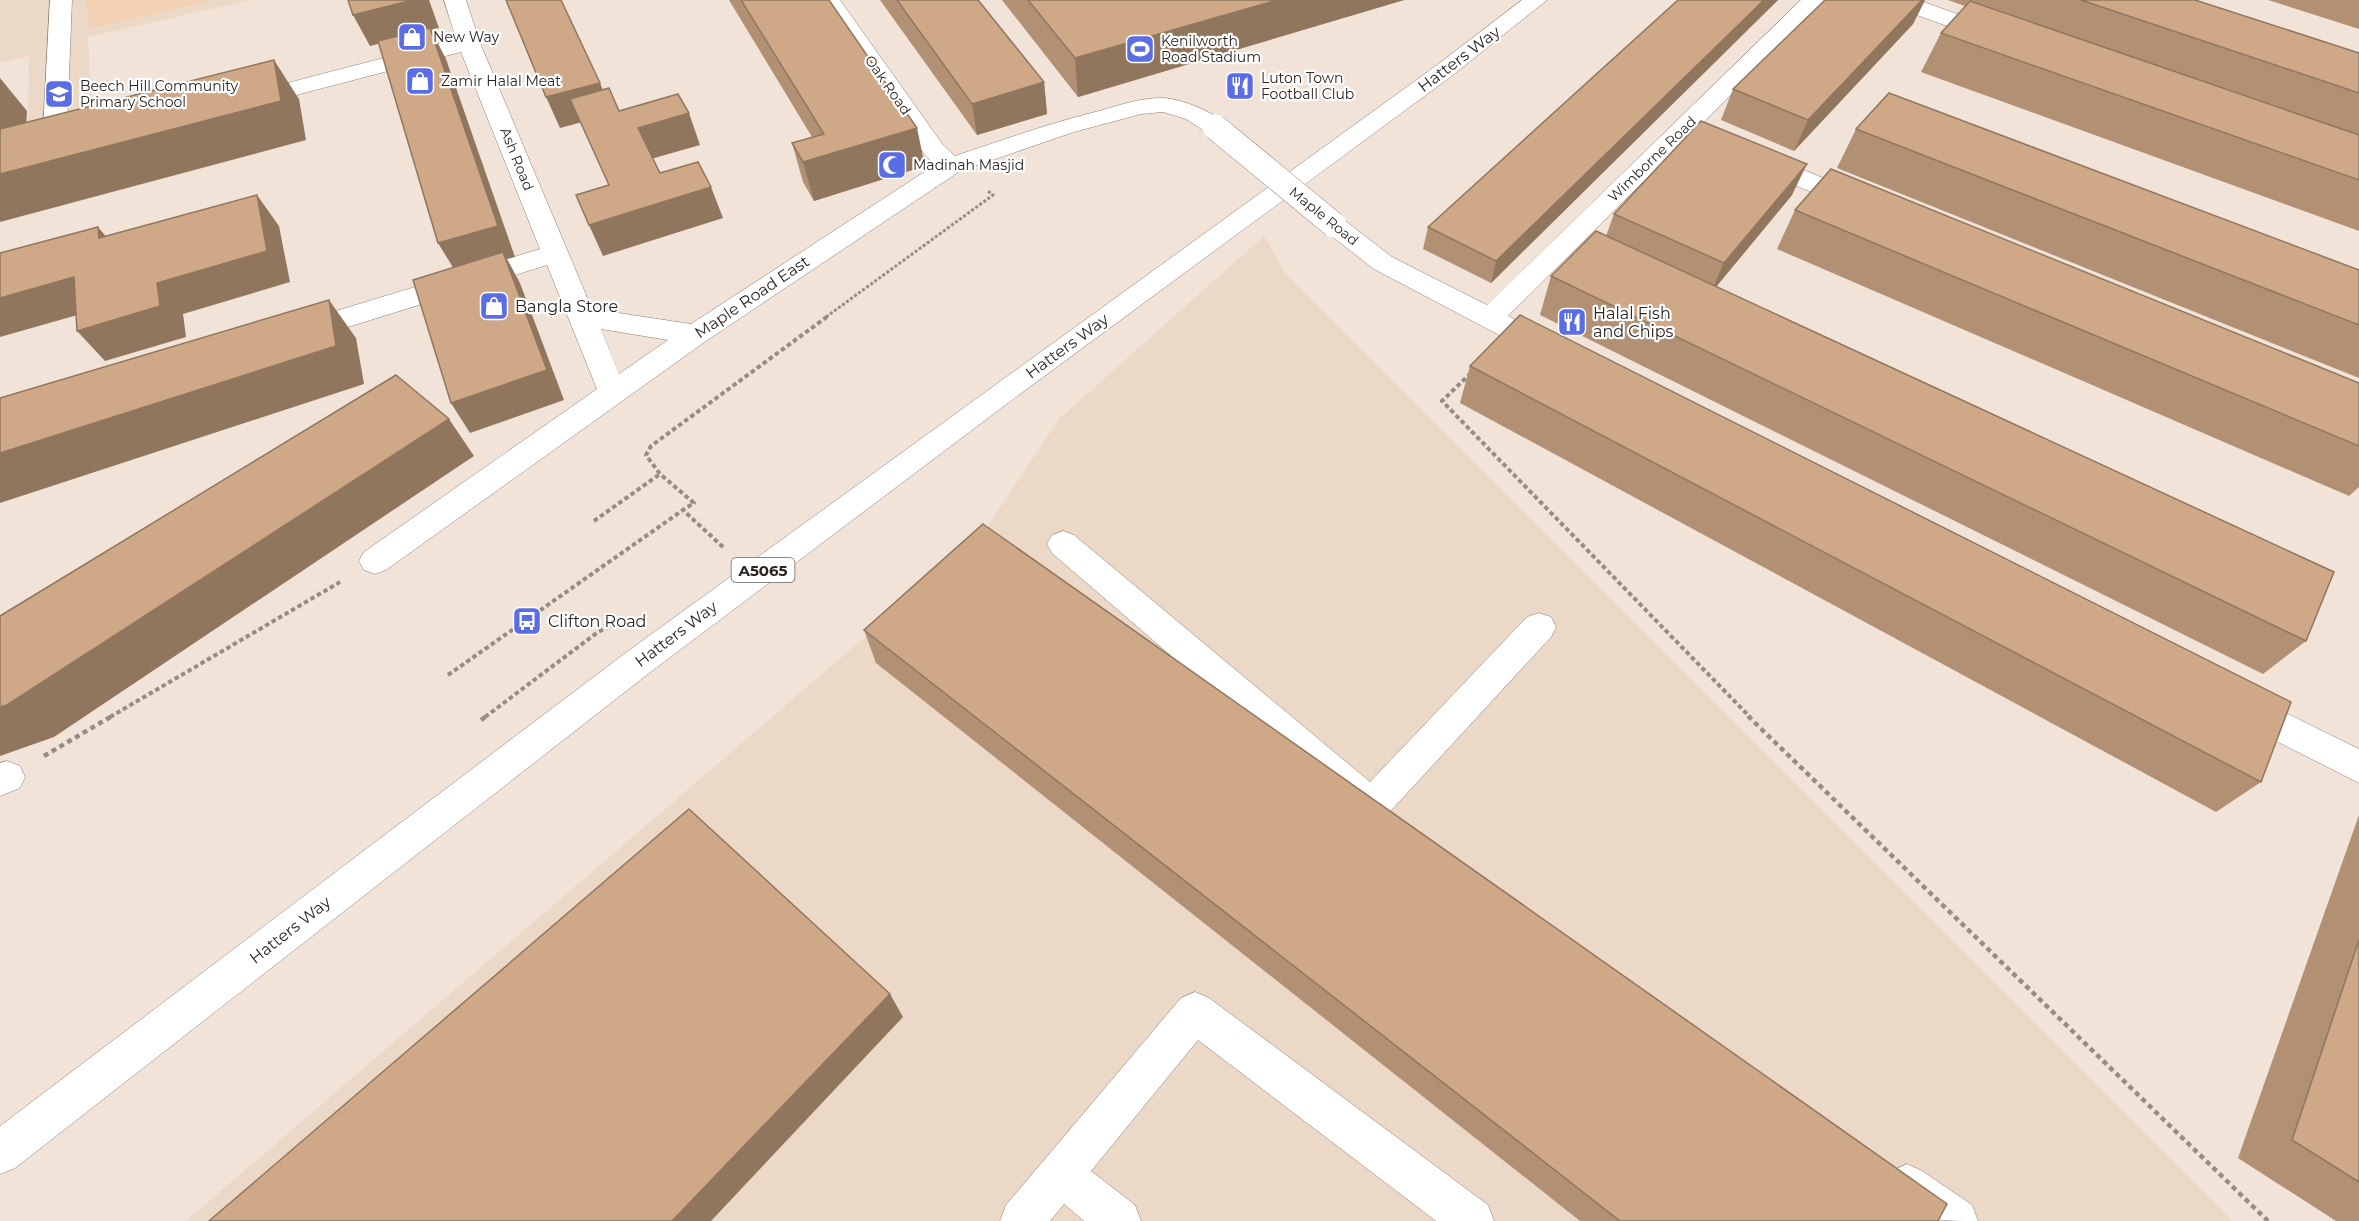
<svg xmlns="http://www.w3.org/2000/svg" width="2359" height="1221" font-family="Montserrat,sans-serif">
<rect width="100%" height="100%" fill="#f1e3d8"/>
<path fill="#ecd8c7" d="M0,0H251L88,37L92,126L28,143L29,56L0,62Z
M1264,236L1286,274L2233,1221H186L979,539L1059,419Z"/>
<path fill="#f3d1b4" d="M86,0H212L89,29Z"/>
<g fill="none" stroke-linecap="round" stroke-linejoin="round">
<g stroke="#8a7d73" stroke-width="1">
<path id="minor" d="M50,0H72L66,150L63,155L54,158L45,155L42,150Z
M444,0H466L480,43L592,309L691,324L935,165L925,155L818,0H840L943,145L955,156C1003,140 1050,123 1099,111C1120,105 1140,98 1162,98C1179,98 1217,112 1227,127L1224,132L1215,134L1206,132L1186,119L1163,112L1141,114L1074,132L960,171L706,341L386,570L375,574L364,570L359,561L364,552L597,389L547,265L300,342L290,339L286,332L290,325L540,249L461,52L250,107L242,105L238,100L242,95L456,39ZM601,329L668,340L619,374Z
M1801,0H1825L1699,127L1867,196L1871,202L1867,208L1858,210L1849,208L1686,139L1508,316L1557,341L1561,348L1557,355L1547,358L1537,355L1374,269L1325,231L1321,225L1325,219L1334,217L1343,219L1392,257L1487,305Z
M1886,0H1918L2002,30L2005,35L2002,40L1994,42L1986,40L1889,5Z
M1063,531L1074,535L1370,782L1527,617L1539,613L1551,617L1556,627L1551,637L1385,817L1372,822L1359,817L1355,809L1344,805L1052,553L1047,544L1052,535Z
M2241,691L2359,749V783L2229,717L2224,706L2229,695Z
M7,761L20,766L25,777L20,788L0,796V763Z
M1195,992L1209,998L1488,1205L1494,1221H1436L1198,1040L1091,1171L1135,1205L1141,1221H1084L1064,1204L1050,1221H1000L1006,1205L1181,998Z
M1907,1164L1922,1171L1972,1205L1978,1221C1939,1221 1903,1221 1885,1186L1892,1171Z"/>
</g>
<g stroke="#8a7d73" stroke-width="1">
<path id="major" d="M1522,0H1547L1453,75L1008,403L648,674L15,1168L0,1174V1126L624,654L1437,65Z"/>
</g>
<path stroke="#968c84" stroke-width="3" stroke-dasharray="3 2" stroke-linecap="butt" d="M826,317L993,195L988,191"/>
<path stroke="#968c84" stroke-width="4" stroke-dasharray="4.5 3" stroke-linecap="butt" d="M1471,373L1442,401L1750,717
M594,521L660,474
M723,547L683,510L694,503L660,474L646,455L651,446L828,316
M448,675L683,510
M110,717L340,582
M485,717L598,632L614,624"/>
<path stroke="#968c84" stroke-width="4.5" stroke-dasharray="5 4" stroke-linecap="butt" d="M1748,716L2268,1221
M481,720L487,716
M44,756L112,716"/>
<use href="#minor" fill="#fff" fill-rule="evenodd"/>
<use href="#major" fill="#fff" fill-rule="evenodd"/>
<g stroke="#8a7d73" stroke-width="26" stroke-linecap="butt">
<path id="minor-bridge" d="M1215,127L1334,225"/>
</g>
<use href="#minor-bridge" stroke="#fff" stroke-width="25"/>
</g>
<path fill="#b29074" d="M729,0H829L925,166L814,201L803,182L792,143L812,137Z
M880,0H978L1044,82L1047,114L977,135Z
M1002,0H1404L1078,97Z
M1678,0H1778L1491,283L1423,249L1428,227Z
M1825,0H1925L1913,24L1794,151L1721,120L1733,89Z
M1948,0H2195L2359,53V231L1921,72L1941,33L1965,6Z
M2268,0H2359V29Z
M1856,129L2359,270V378L1837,168Z
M1792,195L1716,287L2306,641L2263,674L1540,315L1551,276L1606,236L1614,214Z
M1795,210L2359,383V487L2349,496L1777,249Z
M1470,366L2261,782L2216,812L1460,403Z
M864,630L1938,1221H1580L876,663Z
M2359,815V1221H2336L2238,1158Z"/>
<path fill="#91765e" d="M413,0H429L439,28L431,30L446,59L515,257L507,259L520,283L564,400L470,433L451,403L457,274L438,243L430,30L370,46L353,15Z
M1277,0H1404L1078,97L1075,58Z
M1764,0H1778L1491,283L1496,261Z
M1922,0H1925L1913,24L1794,151L1808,120Z
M274,60L299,99L306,140L0,222V174Z
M0,78L27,111L25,147L0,153Z
M1044,82L1047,114L977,135L972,104Z
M600,83L612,114L560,128L546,97Z
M689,113L700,145L651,159L638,128Z
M917,128L925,166L814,201L803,162Z
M1807,164L1792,195L1710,294L1724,263Z
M711,187L723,218L603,256L589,225Z
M257,195L279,226L290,282L183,314L186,337L105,361L77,331L157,283Z
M98,227L124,258L99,238Z
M74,277L102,308L0,337V298Z
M329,300L356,338L364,384L0,503V453Z
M449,419L474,456L54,737L0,756V707Z
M890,994L903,1017L711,1221H672Z"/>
<path fill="#cfa887" stroke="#91765e" stroke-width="1.5" d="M348,0H413L353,15Z
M506,0H561L600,83L546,97Z
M741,0H829L917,128L803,162L792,143L824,134Z
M897,0H978L1044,82L972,104Z
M1028,0H1277L1075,58Z
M1678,0H1764L1496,261L1428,227Z
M1825,0H1922L1808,120L1733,89Z
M2081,0H2195L2359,53V93Z
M1970,1L2359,135V180L1941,33Z
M430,28L498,226L438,243L378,41Z
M274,60L281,101L0,174V129Z
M609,88L619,111L678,94L689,113L638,128L660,173L698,162L711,187L589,225L576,195L609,185L570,99Z
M1889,93L2359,270V325L1856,129Z
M1701,121L1807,164L1724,263L1614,214Z
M1831,169L2359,383V446L1795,210Z
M257,195L267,251L157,283L160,306L77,331L74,277L0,298V253L98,227L99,238Z
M1596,231L2334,572L2306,641L1551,276Z
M503,252L547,370L451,403L413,280Z
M329,300L336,346L0,453V398Z
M1520,315L2291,702L2261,782L1470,366Z
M396,375L449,419L7,705L0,707V616Z
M983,524L1947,1204L1938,1221H1620L864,630Z
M689,809L890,994L672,1221H209Z
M2359,940V1182L2292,1140Z"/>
<defs>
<g id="shop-square" transform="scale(1.5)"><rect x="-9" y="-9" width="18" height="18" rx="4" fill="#5a6de4" stroke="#fff"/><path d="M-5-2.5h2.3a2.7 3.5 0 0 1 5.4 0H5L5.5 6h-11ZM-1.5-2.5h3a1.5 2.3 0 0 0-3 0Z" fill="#fff"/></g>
<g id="stadium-square" transform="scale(1.5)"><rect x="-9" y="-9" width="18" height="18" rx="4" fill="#5a6de4" stroke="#fff"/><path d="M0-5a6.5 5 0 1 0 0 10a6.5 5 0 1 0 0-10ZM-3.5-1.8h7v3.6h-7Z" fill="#fff"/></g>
<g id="restaurant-square" transform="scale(1.5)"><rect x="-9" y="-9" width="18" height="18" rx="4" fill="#5a6de4" stroke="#fff"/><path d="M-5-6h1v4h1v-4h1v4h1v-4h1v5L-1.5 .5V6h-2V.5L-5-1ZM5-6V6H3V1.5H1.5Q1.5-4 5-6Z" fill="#fff"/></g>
<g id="school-square" transform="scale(1.5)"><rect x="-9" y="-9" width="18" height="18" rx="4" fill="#5a6de4" stroke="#fff"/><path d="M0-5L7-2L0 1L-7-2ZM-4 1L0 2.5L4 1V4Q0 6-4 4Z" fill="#fff"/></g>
<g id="mosque-square" transform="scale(1.5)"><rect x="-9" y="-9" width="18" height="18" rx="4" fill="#5a6de4" stroke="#fff"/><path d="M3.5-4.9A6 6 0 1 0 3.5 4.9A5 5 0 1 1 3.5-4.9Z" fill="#fff"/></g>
<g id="bus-square" transform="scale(1.5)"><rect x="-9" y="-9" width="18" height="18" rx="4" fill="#5a6de4" stroke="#fff"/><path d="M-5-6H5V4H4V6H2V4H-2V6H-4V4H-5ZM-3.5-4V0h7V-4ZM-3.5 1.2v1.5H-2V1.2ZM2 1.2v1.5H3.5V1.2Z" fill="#fff"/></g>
</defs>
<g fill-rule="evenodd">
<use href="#shop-square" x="412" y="37"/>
<use href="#stadium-square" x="1140" y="49"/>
<use href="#shop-square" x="420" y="81"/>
<use href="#restaurant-square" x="1240" y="86"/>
<use href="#school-square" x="59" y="94"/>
<use href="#mosque-square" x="892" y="165"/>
<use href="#shop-square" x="494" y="306"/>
<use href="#restaurant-square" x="1572" y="322"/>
<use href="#bus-square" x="527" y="621"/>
</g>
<g text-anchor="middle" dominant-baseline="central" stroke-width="4.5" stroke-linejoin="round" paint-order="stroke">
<g font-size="14" fill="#2a2521" stroke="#fff" text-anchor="start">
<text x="433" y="37">New Way</text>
<text x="1161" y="41">Kenilworth<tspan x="1161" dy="16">Road Stadium</tspan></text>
<text x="1261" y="78">Luton Town<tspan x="1261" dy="16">Football Club</tspan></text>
<text x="441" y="81">Zamir Halal Meat</text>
<text x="80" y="86">Beech Hill Community<tspan x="80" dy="16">Primary School</tspan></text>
<text x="913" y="165">Madinah Masjid</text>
</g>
<g font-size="14" fill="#2a2521" stroke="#fff">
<text transform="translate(888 85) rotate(55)">Oak Road</text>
<text transform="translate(517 159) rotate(68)">Ash Road</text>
<text transform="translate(1652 159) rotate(-44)">Wimborne Road</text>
<text transform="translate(1324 216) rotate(39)">Maple Road</text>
</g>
<rect fill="#fff" stroke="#6a6664" stroke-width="1.5" x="731.5" y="558" width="63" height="24" rx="4.5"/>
<g font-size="15" font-weight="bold" fill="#2a2521">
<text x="763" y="570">A5065</text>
</g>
<g font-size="16" fill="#2a2521" stroke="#fff">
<text transform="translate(1459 59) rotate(-37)">Hatters Way</text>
<text transform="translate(752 297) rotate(-34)">Maple Road East</text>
<text transform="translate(1067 346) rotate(-36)">Hatters Way</text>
<text transform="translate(676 634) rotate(-37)">Hatters Way</text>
<text transform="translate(290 930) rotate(-38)">Hatters Way</text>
</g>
<g font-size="16" fill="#2a2521" stroke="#fff" text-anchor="start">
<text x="515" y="306">Bangla Store</text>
<text x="1593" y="313">Halal Fish<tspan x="1593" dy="18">and Chips</tspan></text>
<text x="548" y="621">Clifton Road</text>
</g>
</g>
</svg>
